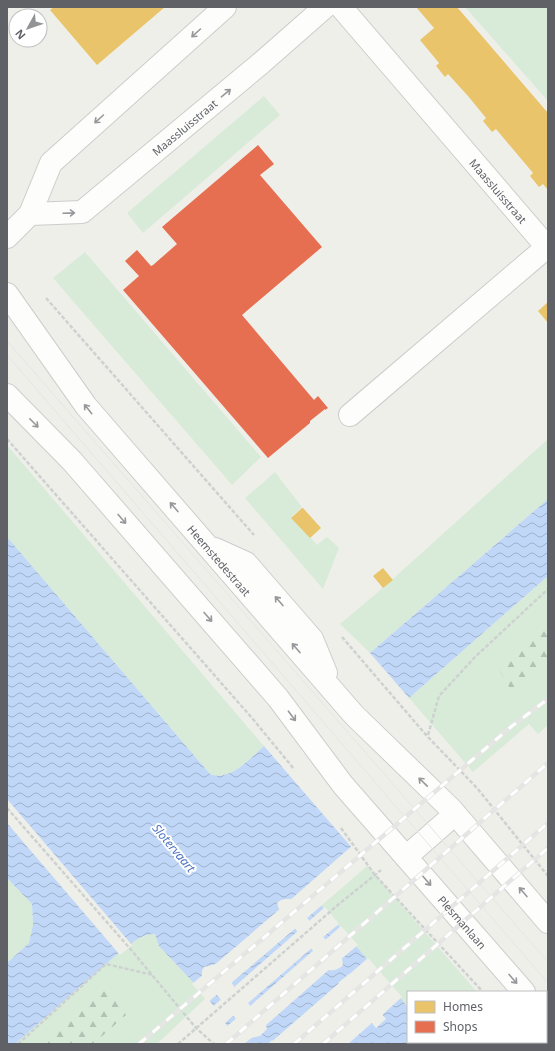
<svg xmlns="http://www.w3.org/2000/svg" width="555" height="1051" font-family="'Noto Sans',sans-serif">
<defs>
<pattern id="forest-firs" width="22" height="20" patternUnits="userSpaceOnUse"><rect width="22" height="20" fill="#d8ebd9"/><path d="M5 1l3.5 6h-7zM16 11l3.5 6h-7z" fill="#b2c2b4"/></pattern>
<pattern id="water-waves" width="16" height="10" patternUnits="userSpaceOnUse"><rect width="16" height="10" fill="#c0d7f7"/><path d="M0 5q4-4 8 0t8 0" fill="none" stroke="#9fb2cc"/></pattern>
</defs>
<rect width="100%" height="100%" fill="#efefea"/>
<path fill="#d8ebd9" d="M465,7H548V101Z
M264,96L280,115L143,233L127,213Z
M85,252L261,457L232,485L53,278Z
M548,439V499L370,653L340,624L385,586Z
M7,445L264,746C252,757 237,774 219,776C217,776 213,775 210,774L7,537Z
M275,472L302,507L292,516L317,545L327,537L339,548L323,589L245,498Z
M548,576V725L538,734L529,724L473,772L409,698Z
M366,864L477,992H408V1007L319,904Z
M7,878L32,904L33,925L29,943L7,963Z
M150,934H155L159,946L207,997L157,1044H15L122,950L137,939Z
M439,1042H520L522,1044H440Z"/>
<path fill="url(#forest-firs)" d="M548,618V665L512,692L498,668Z
M105,984L126,1015L93,1044H36Z"/>
<path fill="url(#water-waves)" fill-rule="evenodd" d="M548,499V576L409,698L370,653Z
M7,537L210,774C213,775 217,776 219,776C237,774 252,757 264,746L366,864L320,904L408,1007V1042H439L440,1044H276L272,1040L268,1044H240L207,997L159,946L155,934C143,933 132,943 122,950L15,1044H7V963L29,943L33,925L32,904L7,878ZM286,899H291L342,959L343,965C339,969 335,971 329,970L279,909L277,903L281,900ZM216,964L266,1025L267,1029L260,1036L251,1038L202,976V971L204,967ZM349,974L386,1019L376,1028L338,983Z"/>
<path fill="#efefea" d="M7,799L132,945L120,955L7,823Z
M353,845L368,863V865L306,919L289,901Z
M325,907L339,924L322,938L308,922Z
M281,908L297,927L230,984L215,966L212,967Z
M341,926L358,945L340,960L324,941Z
M299,930L313,947L247,1004L233,988Z
M315,949L331,968L265,1026L249,1007Z
M368,958L402,997L381,1016L348,976L340,983L373,1022L348,1044H273L272,1043L269,1044Z
M204,974L219,993L208,1002L192,984Z
M223,998L235,1014L224,1024L212,1007Z
M238,1017L254,1036L244,1044H237L226,1027Z"/>
<path fill="#e9c46a" d="M54,7H165L97,65L50,10Z
M416,7H457L548,113V190L543,184L539,187L530,176L533,173L496,129L492,132L483,121L486,118L468,96L448,74L445,77L436,66L439,63L420,40L434,28Z
M548,302V323L538,311Z
M302,508H303L321,528L310,538L291,518Z
M383,568L393,580L383,588L373,576Z"/>
<path fill="#e76f51" d="M258,145L274,164L260,175L322,247L242,315L314,400L318,396L328,408L325,410V409L310,421V423L268,458L123,290L139,276L125,261L137,250L151,266L153,265L177,244L162,227Z"/>
<g fill="none" stroke-linecap="round" stroke-linejoin="round">
<g stroke="#cccdcc" stroke-width="24">
<g id="minor">
<path id="s1" d="M341,7L547,247L350,415"/>
<path id="s2" d="M30,214L82,212L260,64L325,7"/>
<path d="M7,237L30,214L51,163L225,7"/>
<path id="s3" d="M7,294L86,406L354,715L451,809L548,922"/>
<path id="s4" d="M7,395L72,461L278,698L343,785L524,992"/>
<path d="M215,549L246,563L312,639L326,673"/>
<path d="M406,857L455,814"/>
<path d="M546,1017L548,1019"/>
</g>
</g>
<path stroke="#cdd1cf" stroke-width="2.5" stroke-dasharray="4 2" stroke-linecap="butt" d="M46,298L254,535
M7,439L252,718L294,769
M342,637L427,736L477,788L548,876
M428,735L439,696L475,657L548,589
M7,808L133,952L196,1028L214,1044
M341,828L375,875L483,992
M528,1042L530,1044
M18,1044L106,964L153,975
M178,1044L339,904L381,870"/>
<use href="#minor" stroke="#fdfdfc" stroke-width="22"/>
<path stroke="#e5e5e4" stroke-width="1" d="M7,341L548,962
M7,355L548,983"/>
<g stroke="#e5e5e4" stroke-width="4.5">
<path id="rail" d="M139,1044L512,726L548,699
M226,1044L548,763
M294,1044L548,823
M323,1044L548,848"/>
</g>
<use href="#rail" stroke="#fff" stroke-width="3" stroke-dasharray="9" stroke-linecap="butt"/>
</g>
<defs><path id="oneway-shaft" d="M-6 0H5M1.5-3L5.5 0L1.5 3" fill="none" stroke-width="1.6" stroke-linecap="round" stroke-linejoin="round"/></defs>
<g stroke="#96989b">
<use href="#oneway-shaft" transform="translate(196 33) rotate(138)"/>
<use href="#oneway-shaft" transform="translate(226 93) rotate(-40)"/>
<use href="#oneway-shaft" transform="translate(99 119) rotate(138)"/>
<use href="#oneway-shaft" transform="translate(69 213) rotate(-2)"/>
<use href="#oneway-shaft" transform="translate(88 409) rotate(-129)"/>
<use href="#oneway-shaft" transform="translate(34 423) rotate(45)"/>
<use href="#oneway-shaft" transform="translate(174 507) rotate(-131)"/>
<use href="#oneway-shaft" transform="translate(122 519) rotate(49)"/>
<use href="#oneway-shaft" transform="translate(279 601) rotate(-131)"/>
<use href="#oneway-shaft" transform="translate(208 617) rotate(49)"/>
<use href="#oneway-shaft" transform="translate(296 648) rotate(-131)"/>
<use href="#oneway-shaft" transform="translate(292 716) rotate(53)"/>
<use href="#oneway-shaft" transform="translate(423 782) rotate(-136)"/>
<use href="#oneway-shaft" transform="translate(427 881) rotate(49)"/>
<use href="#oneway-shaft" transform="translate(523 892) rotate(-131)"/>
<use href="#oneway-shaft" transform="translate(513 979) rotate(49)"/>
</g>
<g text-anchor="middle" dominant-baseline="central" stroke-width="4" stroke-linejoin="round" paint-order="stroke">
<g font-size="11" fill="#5f6167" stroke="#fff">
<text stroke="none"><textPath href="#s2" startOffset="185">Maassluisstraat</textPath></text>
<text stroke="none"><textPath href="#s1" startOffset="242">Maassluisstraat</textPath></text>
<text stroke="none"><textPath href="#s3" startOffset="341">Heemstedestraat</textPath></text>
<text stroke="none"><textPath href="#s4" startOffset="697">Plesmanlaan</textPath></text>
</g>
<g font-size="12" font-style="italic" fill="#4d74c1" stroke="#fff">
<text transform="translate(174 848) rotate(50)">Slotervaart</text>
</g>
</g>
<rect width="555" height="1051" fill="none" stroke="#5f6167" stroke-width="16"/>
<rect x="407" y="991" width="140" height="52" fill="#ffffff" stroke="#bfc0c2"/>
<rect x="415" y="1001" width="20" height="12" fill="#e9c46a" stroke="#bfc0c2"/>
<text x="443" y="1011" font-size="12" fill="#5f6167">Homes</text>
<rect x="415" y="1021" width="20" height="12" fill="#e76f51" stroke="#bfc0c2"/>
<text x="443" y="1031" font-size="12" fill="#5f6167">Shops</text>
<g transform="translate(28 28) rotate(230)"><circle r="19" fill="#ffffff" stroke="#bfc0c2"/>
<path d="M0-3L7 15L0 10L-7 15Z" fill="#919395"/>
<text y="-6" font-size="11" font-weight="bold" text-anchor="middle" fill="#5f6167">N</text>
</g>
</svg>
